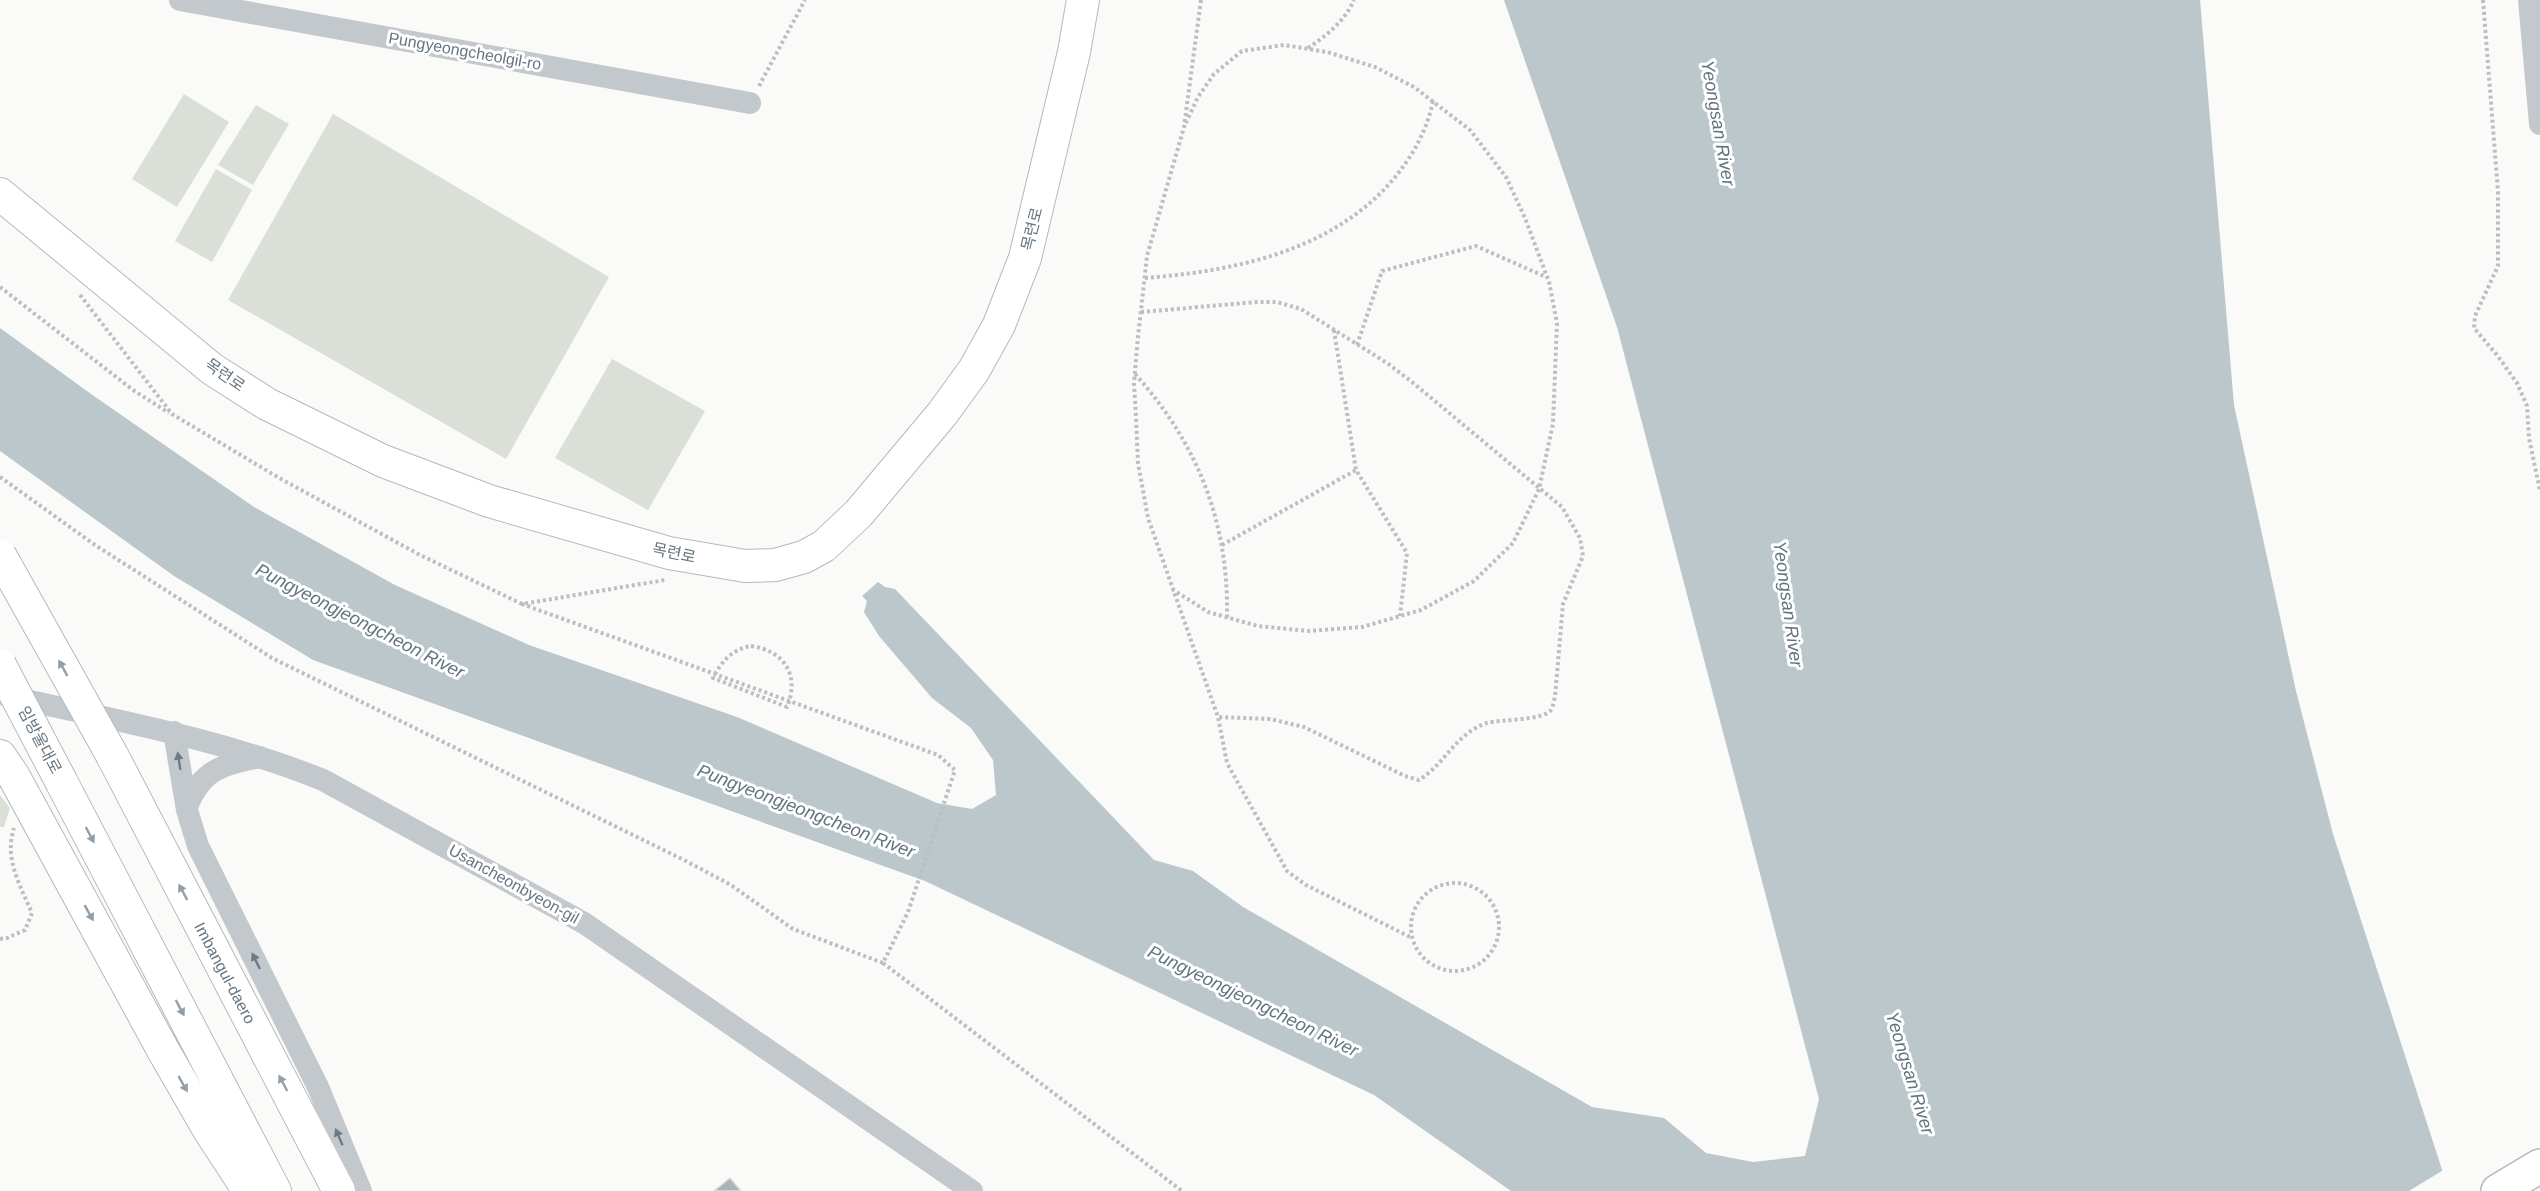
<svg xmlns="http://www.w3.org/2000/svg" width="2540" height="1191" font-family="Arial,'Noto Sans KR',sans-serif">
<rect width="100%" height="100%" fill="#fafaf8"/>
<path fill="#dadfd7" d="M184,94L229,122L177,207L132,179Z
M256,105L289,124L253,185L218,165Z
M333,114L609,277L506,459L228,300Z
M216,169L252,190L212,262L175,241Z
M612,359L705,411L648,510L555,458Z
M0,795L10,808L4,827H0Z"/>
<path fill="#bbc7cb" d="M1504,0H2200L2234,405L2296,691L2333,834L2449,1191H1511L1374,1095L925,881L313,660L174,576L0,451V328L91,394L254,507L395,585L529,645L737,717L937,803L972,809L996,795L993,760L971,728L932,698L879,636L864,612L867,601L862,596L878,582L885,587L895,589L1154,860L1193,871L1243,907L1592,1107L1664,1118L1706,1153L1753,1162L1805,1156L1819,1099L1617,327Z"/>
<path fill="#fafaf8" d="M2445,1169L2452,1191H2409Z"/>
<path fill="#aab3b9" stroke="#dcdcda" stroke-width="1.5" d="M730,1178L741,1191H714Z"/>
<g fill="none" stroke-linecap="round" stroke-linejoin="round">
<g stroke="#b3babf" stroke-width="34">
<path id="secondary" d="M0,194L212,369L267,404L383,461L489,501L669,553L745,566L775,565L804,557L824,546L859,513L942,414L974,370L999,325L1025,258L1074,52L1083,0
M112,755L339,1191
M0,756L13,775L163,1050L209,1130L249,1191
M62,783L275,1191"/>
</g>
<g stroke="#b4b9bd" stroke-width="36">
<path id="highway" d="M2498,1191L2540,1166"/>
</g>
<path stroke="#bbbfc2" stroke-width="4" stroke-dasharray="3 3" stroke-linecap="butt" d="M1201,0L1184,127L1147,256L1138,337L1134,383L1136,418L1138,463L1148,518L1218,717L1227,763L1287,871L1306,885L1412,938
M2483,0L2498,192V266L2475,316L2474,328L2497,355L2517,383L2527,406L2529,438L2540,491
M1308,48C1327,35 1344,22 1354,0
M759,86L805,0
M1145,278C1234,271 1329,252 1391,182C1411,159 1427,131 1433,101
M0,287L133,390L169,413
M80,295L172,414L281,479L420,555L522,604
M1141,312L1257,302H1277L1301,309L1387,363L1412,382L1562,507L1580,538L1583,556L1563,604L1555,697C1554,700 1553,707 1551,710C1542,721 1501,719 1487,723C1456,733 1445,764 1419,780L1405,776L1304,727L1270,719L1218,717
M1334,330L1356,470L1407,553L1400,616
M1357,345L1382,271L1476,246L1546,277
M1135,374C1198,444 1229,523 1227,618
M0,477L95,545L272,658L684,860L731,885L793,929L883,963L908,912L955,770L938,755L522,604L665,580
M1222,545L1356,470
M1172,589L1208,612L1258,626L1308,631L1362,627L1421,610L1474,581L1513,543L1539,489L1553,424L1557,323L1549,282L1525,218L1506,177L1470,130L1414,87L1375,67L1327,52L1284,45L1242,51L1214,74L1198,97L1184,127
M751,646C785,651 800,676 787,707L713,678C721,662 732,649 751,646Z
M1411 927a44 44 0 1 1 88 0a44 44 0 1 1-88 0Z
M0,939L7,938L25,930L32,913C20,885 4,859 14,828
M883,963L1182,1191"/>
<path stroke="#c3c8cc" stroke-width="22" d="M180,0L750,103
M2529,0L2540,124
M7,696C114,720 221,739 323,780L584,923L972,1191
M174,732L187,810L198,846L318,1087L361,1191
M187,807C202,769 222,765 260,757"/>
<use href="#secondary" stroke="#fff" stroke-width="32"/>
<use href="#highway" stroke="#fff" stroke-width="33"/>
<g stroke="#b3babf" stroke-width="34" stroke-linecap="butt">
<path id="secondary-bridge" d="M0,555L112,755
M0,665L62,783"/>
</g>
<use href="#secondary-bridge" stroke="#fff" stroke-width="32"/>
</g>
<defs><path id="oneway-solid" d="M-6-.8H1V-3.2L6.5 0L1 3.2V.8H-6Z" transform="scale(1.5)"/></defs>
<g fill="#939fa8">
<use href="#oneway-solid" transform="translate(63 668) rotate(-119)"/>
<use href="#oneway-solid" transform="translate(90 835) rotate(62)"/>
<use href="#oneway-solid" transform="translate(183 892) rotate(-118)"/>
<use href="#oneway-solid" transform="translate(89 913) rotate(61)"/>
<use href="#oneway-solid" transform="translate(180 1008) rotate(62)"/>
<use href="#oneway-solid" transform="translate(283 1083) rotate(-118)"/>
<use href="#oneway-solid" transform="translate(183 1084) rotate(60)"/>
</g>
<g fill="#6a7a87">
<use href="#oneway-solid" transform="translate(179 761) rotate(-99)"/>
<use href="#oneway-solid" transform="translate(256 961) rotate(-116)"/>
<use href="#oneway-solid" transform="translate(339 1137) rotate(-113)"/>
</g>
<g text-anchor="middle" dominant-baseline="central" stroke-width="6" stroke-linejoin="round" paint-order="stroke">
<g font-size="16" fill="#657683" stroke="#fff">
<text transform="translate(465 51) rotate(10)">Pungyeongcheolgil-ro</text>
<text transform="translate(1032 229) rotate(-76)">목련로</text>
<text transform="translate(225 375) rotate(35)">목련로</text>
<text transform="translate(674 553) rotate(12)">목련로</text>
<text transform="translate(40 740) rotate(62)">임방울대로</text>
<text transform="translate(514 884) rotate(29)">Usancheonbyeon-gil</text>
<text transform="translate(225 973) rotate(62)">Imbangul-daero</text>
</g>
<g font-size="18" font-style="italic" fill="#60757c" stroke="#fff">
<text transform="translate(1718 123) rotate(80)">Yeongsan River</text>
<text transform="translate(1788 604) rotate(82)">Yeongsan River</text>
<text transform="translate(360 621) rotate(27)">Pungyeongjeongcheon River</text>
<text transform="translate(806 811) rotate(21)">Pungyeongjeongcheon River</text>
<text transform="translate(1253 1001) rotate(26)">Pungyeongjeongcheon River</text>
<text transform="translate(1910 1073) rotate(73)">Yeongsan River</text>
</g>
</g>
</svg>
